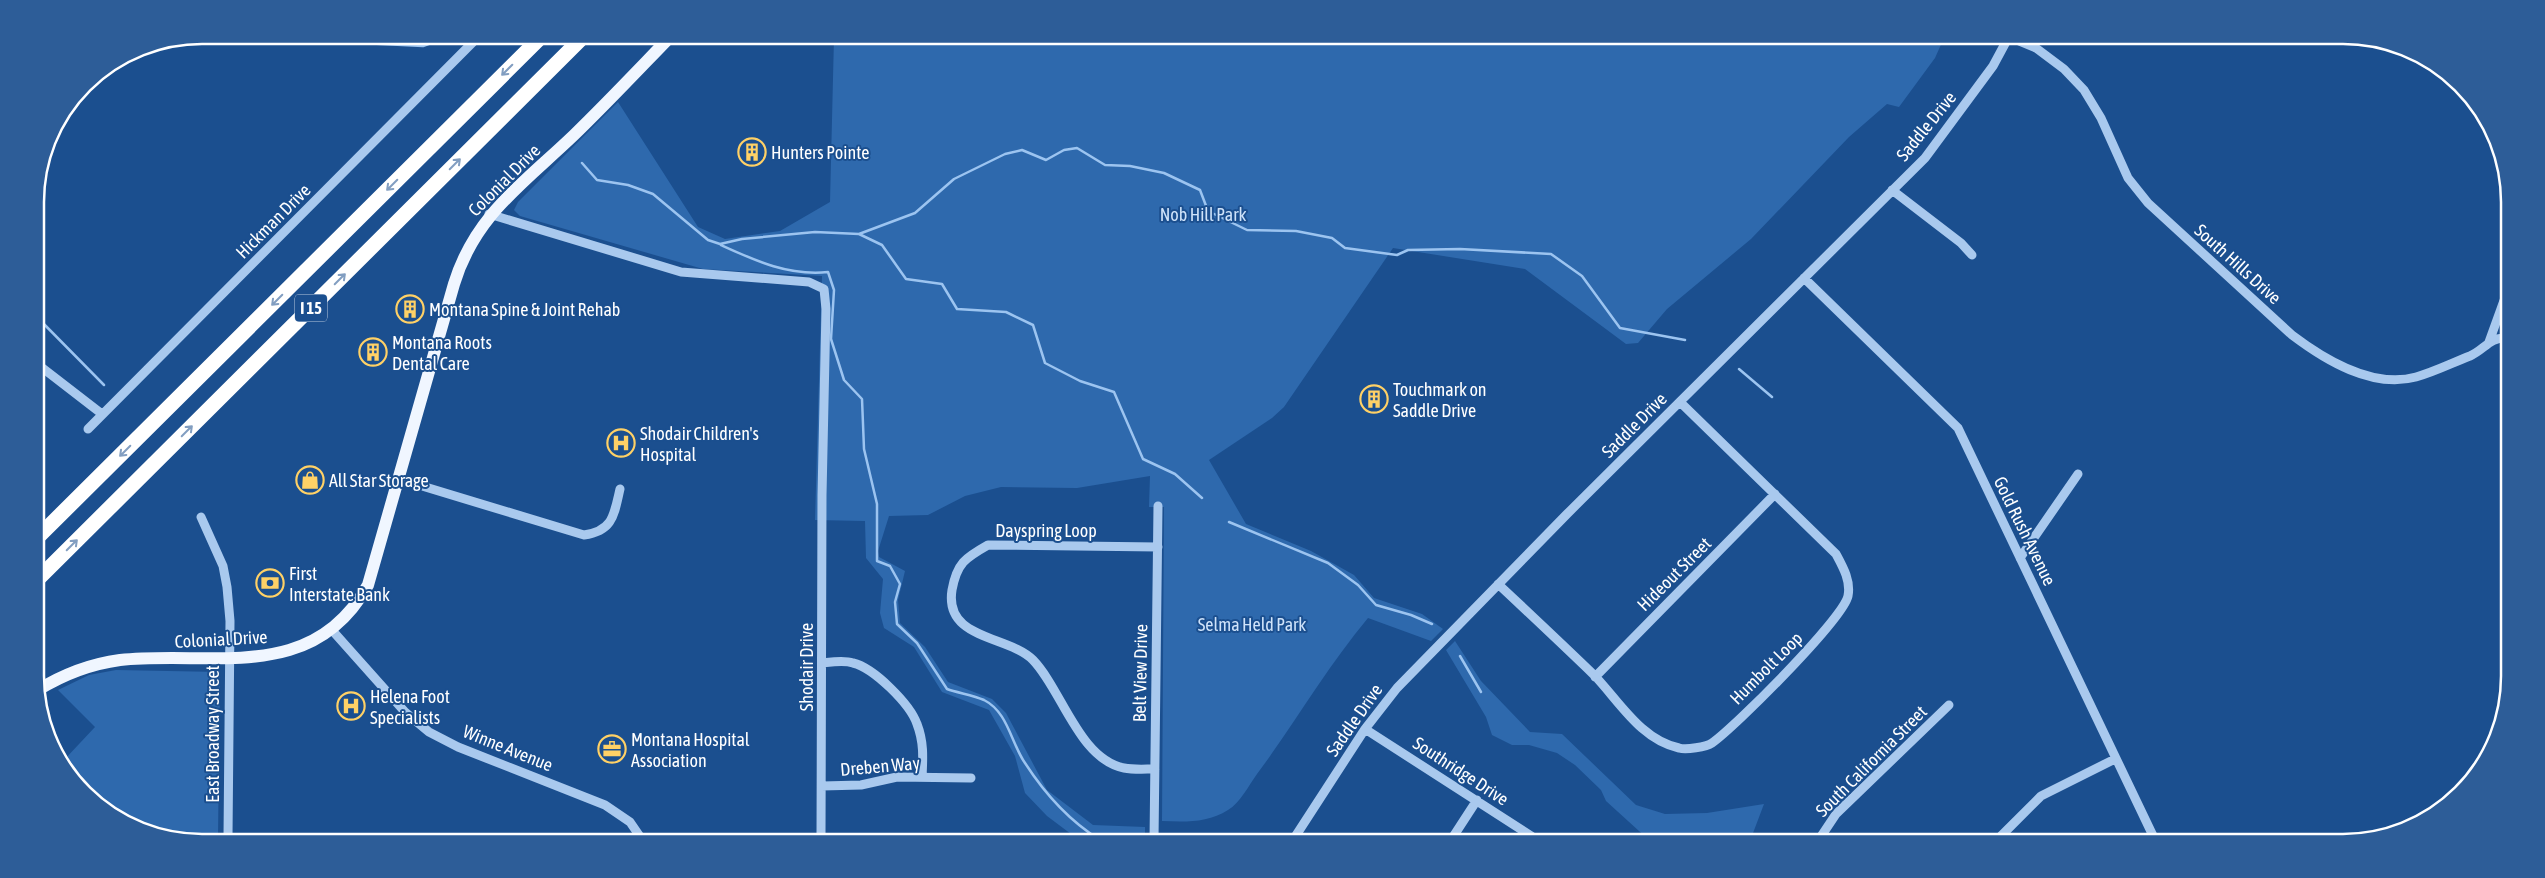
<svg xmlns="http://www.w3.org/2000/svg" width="2545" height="878" font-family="'Asap Condensed',sans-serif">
<rect width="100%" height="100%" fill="#1b4f8f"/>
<path fill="#2e69ad" d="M834,37L1943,40L1935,58L1899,107L1887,104L1849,137L1751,239L1667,309L1638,343L1626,344L1525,269L1393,248L1284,407L1272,418L1209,460L1246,524L1311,551L1354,575L1374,598L1422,614L1443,629L1431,641L1368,618C1327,667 1295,723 1257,774C1249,785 1240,803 1228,810C1208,823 1185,822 1162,821L1164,507H1149L1150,476L1077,488L1001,487L965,496L928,515L889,516L878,551L879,557L905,571L898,600L900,623L925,647L948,682L992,699L1006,713L1047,790L1093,825L1145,827V840H1082L1071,834L1047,816L1025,793L1015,756L989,710L942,692L914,647L884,628L880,613L883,579L866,558L865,521L815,520L822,276L703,269L520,216L514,210L518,202L618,102L698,227L725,239L780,231L830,202Z
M1455,641L1481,681L1530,732L1562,734L1636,805L1665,814L1707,813L1764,804L1750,841H1650L1606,801L1601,790L1575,765L1557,753L1529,745H1512L1492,735L1486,717L1446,650Z
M116,670L220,672L218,837H158L109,815L77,786L64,760L95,727L58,690L89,675Z"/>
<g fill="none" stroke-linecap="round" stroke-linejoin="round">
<path stroke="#9cc4f0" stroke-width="2.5" d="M350,35L361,43L423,46L451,36
M454,36H455
M582,163L597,180L628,185L653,194L708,240L720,244L742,239L815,232L859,234L915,213L954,179L1005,154L1022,150L1046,160L1064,150L1077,148L1105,165L1130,166L1164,173L1200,190L1208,211L1247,230L1296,231L1332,238L1345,248L1397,255L1408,250L1460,249L1551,254L1582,276L1620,328L1685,340
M859,234L882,245L906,279L942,284L957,309L1006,312L1033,325L1045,363L1080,381L1114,392L1143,459L1175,474L1202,498
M721,245C756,261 788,276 828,272L834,290L831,339L844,380L862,399L864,449L877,504V561L890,566L900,584L895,602L897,624L917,643L947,689C958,693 973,695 984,700C1008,712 1011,743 1025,763C1045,794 1068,820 1100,840
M36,316L104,385
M1739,369L1772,397
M1229,522L1328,563L1358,585L1376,605L1411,615L1432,624
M1460,656L1481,692"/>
<path stroke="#a9c9ee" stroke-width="9" d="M2017,40L2036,48L2064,69L2084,90L2101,118L2128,178L2148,203L2292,335C2325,360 2372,389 2416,377C2434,372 2452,363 2470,356C2484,350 2490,337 2506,338
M1892,190L1961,243L1972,255
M489,214L681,272L809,282L824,289L826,309L822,495L821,839
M1804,278L1958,428L2156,842
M2489,342L2506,295
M36,363L102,414
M88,429L479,36
M399,479L584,535C613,531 614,515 620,489
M201,517L223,566L227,587L230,621L228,837
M2020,558L2078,474
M1498,584C1530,614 1562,644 1594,675C1619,701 1641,740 1679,748C1686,750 1706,747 1712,743C1735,727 1843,619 1848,596C1851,581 1843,567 1836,554L1680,402
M331,629L405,712L429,732L458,747L605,805L630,822L641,838
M822,663C832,662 844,660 853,663C874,668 910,704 917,724C924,742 923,758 922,777
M1595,677L1775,494
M1365,729L1539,841
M1155,769C1145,769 1134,770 1124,768C1079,759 1062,690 1033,660C1008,635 944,640 952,590C957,563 965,558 988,545L1158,547
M822,786L861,785L897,777L971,778
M1154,840L1158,506
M1293,840L1365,729L1397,688L1567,514L1925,158L1993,66L2007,40
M1451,840L1477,800
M1818,841L1836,814L1949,705
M1995,842L2041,796L2115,759"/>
<path stroke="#f0f6ff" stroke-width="12" d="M38,690C64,674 90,664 120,660C212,650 312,685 368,585L454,284C475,215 524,183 574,135C607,103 639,69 671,36"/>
<path stroke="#fff" stroke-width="15" d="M37,538L542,36
M37,580L584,36"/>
</g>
<defs><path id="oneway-shaft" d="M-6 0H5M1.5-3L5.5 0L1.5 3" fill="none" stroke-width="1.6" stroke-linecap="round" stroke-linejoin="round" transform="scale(1.25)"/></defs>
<g stroke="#829ec1">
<use href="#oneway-shaft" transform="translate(507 70) rotate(135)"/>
<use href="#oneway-shaft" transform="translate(455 164) rotate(-45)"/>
<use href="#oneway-shaft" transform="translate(392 185) rotate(135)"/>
<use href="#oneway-shaft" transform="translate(340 279) rotate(-45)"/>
<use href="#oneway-shaft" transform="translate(277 300) rotate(135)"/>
<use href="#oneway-shaft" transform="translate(187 431) rotate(-45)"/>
<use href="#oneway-shaft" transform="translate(125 451) rotate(135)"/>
<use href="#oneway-shaft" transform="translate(72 545) rotate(-45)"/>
</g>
<defs>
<g id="building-ring" transform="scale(1.4375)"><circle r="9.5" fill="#1b4f8f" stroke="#ffd166" stroke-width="1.5"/><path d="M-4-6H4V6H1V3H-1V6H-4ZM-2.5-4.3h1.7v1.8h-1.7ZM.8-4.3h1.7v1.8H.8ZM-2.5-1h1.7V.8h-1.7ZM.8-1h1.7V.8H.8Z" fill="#ffd166"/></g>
<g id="hospital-ring" transform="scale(1.4375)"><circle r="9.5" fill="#1b4f8f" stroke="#ffd166" stroke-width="1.5"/><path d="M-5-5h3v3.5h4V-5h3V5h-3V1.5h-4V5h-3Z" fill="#ffd166"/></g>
<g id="shop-ring" transform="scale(1.4375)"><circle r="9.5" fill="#1b4f8f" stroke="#ffd166" stroke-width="1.5"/><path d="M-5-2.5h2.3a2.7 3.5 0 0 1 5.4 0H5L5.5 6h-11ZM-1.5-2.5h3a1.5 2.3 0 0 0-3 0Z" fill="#ffd166"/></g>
<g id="bank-ring" transform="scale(1.4375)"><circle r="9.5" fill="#1b4f8f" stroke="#ffd166" stroke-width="1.5"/><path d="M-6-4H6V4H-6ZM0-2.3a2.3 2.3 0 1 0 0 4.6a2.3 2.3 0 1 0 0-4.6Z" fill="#ffd166"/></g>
<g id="office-ring" transform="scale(1.4375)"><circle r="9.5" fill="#1b4f8f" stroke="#ffd166" stroke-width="1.5"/><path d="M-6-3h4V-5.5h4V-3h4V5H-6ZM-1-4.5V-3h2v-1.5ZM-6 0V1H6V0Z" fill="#ffd166"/></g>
</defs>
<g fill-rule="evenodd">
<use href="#building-ring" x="752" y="152"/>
<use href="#building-ring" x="410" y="309"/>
<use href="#building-ring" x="373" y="352"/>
<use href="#building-ring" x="1374" y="399"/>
<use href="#hospital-ring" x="621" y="443"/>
<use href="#shop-ring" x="310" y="480"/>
<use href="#bank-ring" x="270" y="583"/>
<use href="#hospital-ring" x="351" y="706"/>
<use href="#office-ring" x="612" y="749"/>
</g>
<g text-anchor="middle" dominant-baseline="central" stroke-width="4" stroke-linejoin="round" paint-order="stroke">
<rect fill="#1b4f8f" stroke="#bbcadd" stroke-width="1" x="295" y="294.5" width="32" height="27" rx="4"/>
<g font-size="16" font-weight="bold" fill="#fff">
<text x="311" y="308">I 15</text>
</g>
<g font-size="18" fill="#fff" stroke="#1b4f8f">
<text transform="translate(1926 126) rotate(-51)">Saddle Drive</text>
<text transform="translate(504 180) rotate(-45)">Colonial Drive</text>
<text transform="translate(273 221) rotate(-45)">Hickman Drive</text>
<text transform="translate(2238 264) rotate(42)">South Hills Drive</text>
<text transform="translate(1634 425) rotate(-45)">Saddle Drive</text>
<text x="1046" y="530">Dayspring Loop</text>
<text transform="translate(2025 531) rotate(64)">Gold Rush Avenue</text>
<text transform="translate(1674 574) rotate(-45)">Hideout Street</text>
<text transform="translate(221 639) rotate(-3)">Colonial Drive</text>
<text transform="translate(806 667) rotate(-90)">Shodair Drive</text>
<text transform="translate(1766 668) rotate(-45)">Humbolt Loop</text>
<text transform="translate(1140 673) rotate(-89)">Belt View Drive</text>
<text transform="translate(1354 720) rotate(-55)">Saddle Drive</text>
<text transform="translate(212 734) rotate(-90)">East Broadway Street</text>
<text transform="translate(508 748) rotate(22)">Winne Avenue</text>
<text transform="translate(1871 761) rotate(-45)">South California Street</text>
<text transform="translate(880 766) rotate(-5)">Dreben Way</text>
<text transform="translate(1461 771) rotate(33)">Southridge Drive</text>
</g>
<g font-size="18" fill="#fff" stroke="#1b4f8f" text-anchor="start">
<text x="771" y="152">Hunters Pointe</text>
<text x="429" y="309">Montana Spine &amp; Joint Rehab</text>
<text x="392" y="342">Montana Roots<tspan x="392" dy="21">Dental Care</tspan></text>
<text x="1393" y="389">Touchmark on<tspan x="1393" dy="21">Saddle Drive</tspan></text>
<text x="640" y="433">Shodair Children's<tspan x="640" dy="21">Hospital</tspan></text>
<text x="329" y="480">All Star Storage</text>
<text x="289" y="573">First<tspan x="289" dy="21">Interstate Bank</tspan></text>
<text x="370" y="696">Helena Foot<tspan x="370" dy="21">Specialists</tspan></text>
<text x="631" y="739">Montana Hospital<tspan x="631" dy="21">Association</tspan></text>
</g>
<g font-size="18" fill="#cfe3fa" stroke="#1b4f8f">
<text x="1203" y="214">Nob Hill Park</text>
<text x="1252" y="624">Selma Held Park</text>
</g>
</g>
<path d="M0 0H2545V878H0ZM202 44H2343A158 158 0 0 1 2501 202V676A158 158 0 0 1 2343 834H202A158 158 0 0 1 44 676V202A158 158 0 0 1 202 44Z" fill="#2d5d98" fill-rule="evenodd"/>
<path fill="none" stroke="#fff" stroke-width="2.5" d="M202 44H2343A158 158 0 0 1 2501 202V676A158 158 0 0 1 2343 834H202A158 158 0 0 1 44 676V202A158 158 0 0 1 202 44Z"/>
</svg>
